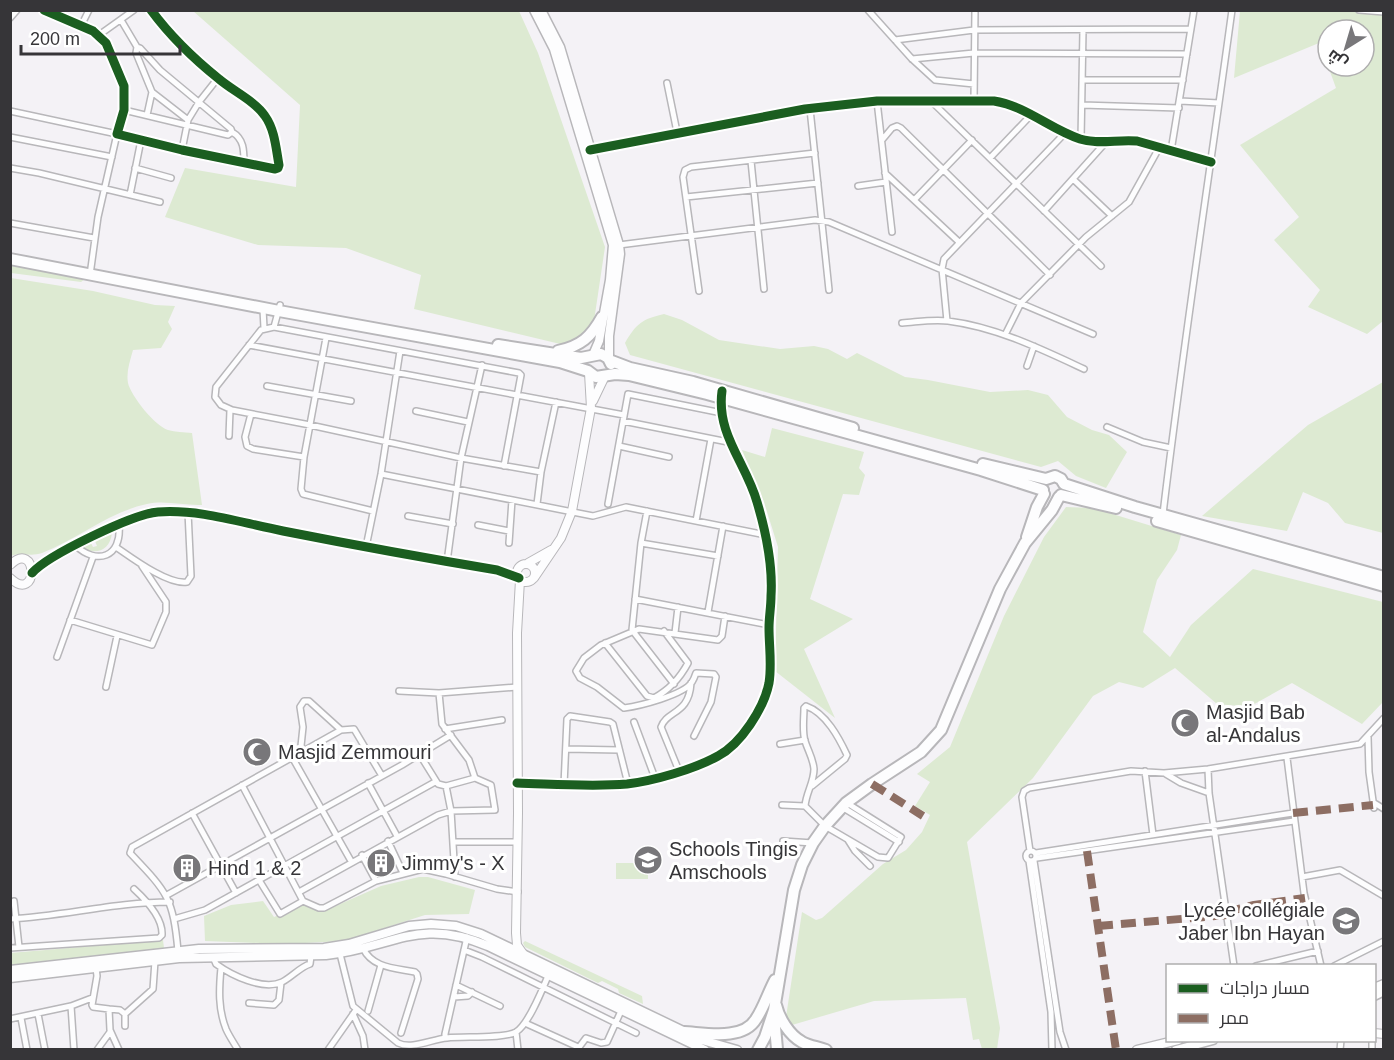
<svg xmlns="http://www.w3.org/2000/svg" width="1394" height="1060" font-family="Helvetica,Cairo,sans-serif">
<rect width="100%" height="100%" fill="#f4f2f6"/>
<path fill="#ddead2" d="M193,11H519L538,53L605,247L594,321L577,348L414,309L421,275L346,248L258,245L165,217L185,168L296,187L300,105Z
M1240,11H1383V321L1367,334L1308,307L1320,290L1274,240L1299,217L1240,145L1336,88L1328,66H1364V30H1328V66L1319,43L1234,78Z
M10,265L85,279L81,282L11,273Z
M11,278L93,291L155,305L175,306L168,322L172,329L161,348L133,350C130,361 126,372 128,383C131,396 155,426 168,430C175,432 184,432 192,433L202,505C184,506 166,500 147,504C109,512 78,539 42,553C31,557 21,552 11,556Z
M664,314L682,320L719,340L780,349L814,346L828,349L847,359L857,353L905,377L928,380L990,392L1028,390L1048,395L1067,417L1092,430L1109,435L1127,452L1106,488L1076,476L1058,461L1041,467L630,355L625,343C636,324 642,319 664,314Z
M1383,382V533L1345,523L1328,503L1303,492L1287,531L1202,516L1308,425Z
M772,428L864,452L859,468L865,475L859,495L843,494L810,599L853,619L804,649L835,718L775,671L778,547L764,502L742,450L765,457Z
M1066,507L1093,508L1181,535L1177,550L1157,580L1143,632L1170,657L1191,625L1253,569L1383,602V702L1362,724L1292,683L1249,707L1217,704L1175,668L1143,688L1119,682L1093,696L1033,778L967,842L1000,1028L997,1049H982L979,1039L973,1040L966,998L874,1001L792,1025L786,1017L802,912L816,920L822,918L883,864L906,850L922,832L930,815L915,806L930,782L917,774L950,747L1004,616L1044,537Z
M112,533C110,551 95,556 81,547L91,543L93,547L97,546L95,541Z
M616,863H648V879H616Z
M419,877H428L475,890L469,914L425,915L344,941L286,944L205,941L204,916L231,905L263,901L274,917L303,905L322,912L381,886Z
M163,940L164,948L11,965L10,953Z
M525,941L642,996L643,1004L619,993L618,989L602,981L598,983L525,947L523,943Z"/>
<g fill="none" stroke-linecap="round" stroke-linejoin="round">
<g stroke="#b8b7ba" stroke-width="8">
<path id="street" d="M44,10L93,31L106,43L124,86V110L117,134L182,150L275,169L278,168L279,165C276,149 275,130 265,116C255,101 233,91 219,79C194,59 171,37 151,10
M868,10L912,59L935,80L974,84
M1359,10L1384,12
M10,18L17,10
M121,20L137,47L140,48L160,70L231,129L232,132L228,135L124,110
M81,26L89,10
M99,35L134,10
M895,40L974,30L1191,29
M137,47L136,53L152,92L147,115
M912,59L974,53L1187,54
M1082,80H1183
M667,83L677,132
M152,92L188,120
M930,100L1101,266
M974,100L975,10
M877,101L892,232
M1180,101L1219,103
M1082,105L1179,108
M810,109L829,290
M10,111L117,134L98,217L90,275
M232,132C244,139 244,150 244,164
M10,137L112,157
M1081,139L1083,30
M882,140L892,128L897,126L901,128L1050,275
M182,150L188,120L199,102L218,78
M590,150L805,109L877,101H994C1026,106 1050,129 1080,139C1099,145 1118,139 1137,141L1211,162
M1171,151L1194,10
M990,158L1032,114
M751,161L764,289
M10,168L39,173L160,202
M135,168L171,178
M885,173L959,242
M1073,179L1112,216
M858,186L886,182
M130,195L141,140
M686,197L818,183
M915,199L972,140
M1044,211L1106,142
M10,223L94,238
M619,245L815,220L829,222L1093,334
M699,291L683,177L685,170L691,167L815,153
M280,305L274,327L261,330L216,387L215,397L221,405L232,410L310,425L461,458L541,472L537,504
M263,309L264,328
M947,321L942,269L944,259L1066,132
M902,323C917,322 933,319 948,321C996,327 1041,349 1084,369
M274,327L519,373L521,375L504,466
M1005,335L1021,303L1086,237L1129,202L1159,148
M249,345L624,415
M1027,366L1034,346
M267,386L351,401
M416,411L468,422
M251,414L245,437L247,446L253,449L304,457L326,338
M623,421L728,442
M1107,427L1143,442L1171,448
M229,436L230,410
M619,446L669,457
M304,457L301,489L303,494L373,511
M541,472L556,402
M381,474L593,516L626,507L766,535
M608,504L628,394L722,413
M647,511L641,543L632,630L674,684
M1163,514C1183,346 1209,178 1232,10
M408,516L453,524
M696,521L711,439
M478,525L509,531
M509,543L512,500
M641,543L718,556
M75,545C97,566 122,557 119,525
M116,547C132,558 168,585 187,582L191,576L188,512
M366,547L381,474L400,351
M447,562L461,458L482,365
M635,599L769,625
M708,612L723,526
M70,620L152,645L166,612V602L142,566
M675,633L678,607
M605,643L647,696L654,698C669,690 680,678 688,663L664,631
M57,657L93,557
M106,687L117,636
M399,691L439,693L517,687
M634,722L655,778
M445,729L502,720
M694,736L711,702L716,677L714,674L696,673C695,676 694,679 692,682C684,695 639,706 624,708L597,687L580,678L576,671L584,658L601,645L639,629L718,640L722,636L725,616
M1368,737L1369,772L1374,808
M780,744L805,740
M566,749L619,750
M303,751L301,746L303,727L300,707L304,701H309L341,730
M420,755L438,784L446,786L475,778L469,760L442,724L439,693
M292,757L351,861
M1287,758L1304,893L1321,966
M1208,769L1209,793L1234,966
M679,771L661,727C667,710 689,715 691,683
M1145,771L1153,835
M1166,774L1181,783L1209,793
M368,783L397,836
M517,783L628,784L679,771L720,756L748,728L761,705L769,682L770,670L769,625L771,596L770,564L766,535L757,500L740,460L728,442L722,413L721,398
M242,785L303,901L319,908H324L376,881L423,869L446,874L497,889L518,892
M564,785L567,719L570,716L610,722L613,724L628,784
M446,786L451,811L455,877
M812,786L845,759L847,755C839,738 826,713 806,706L804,708C804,718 802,731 805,741C808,751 813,758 814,769C814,782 806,793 805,806L825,826L878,857L888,858L901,837L847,803
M1376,804L1384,809
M782,805L805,806
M842,807L899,842
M192,813L236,893
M848,840L855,851L870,866
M388,841L403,873
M783,841L813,843
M454,842H518
M1026 856a5 5 0 1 1 10 0a5 5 0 1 1-10 0Z
M1030,851L1022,797L1024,791L1029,788L1131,771L1164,773L1208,769L1360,744L1384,718
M1036,853L1293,813
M362,855L376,881
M1037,858L1294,821
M1029,861L1051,1012L1052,1050
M1034,861L1060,1032L1066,1050
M1302,877L1340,870L1384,896
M259,880L280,914L303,901
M299,892L438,815L451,811L495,810L491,785L475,778
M167,895L402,765L451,735
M14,901L19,947
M10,919C64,916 116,902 170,902
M174,919L205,910L435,782
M10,948L159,938L162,935C163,918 146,900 134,889
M363,948C372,968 395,968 415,972L417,974L418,979L401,1033
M464,950L482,957L636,1033
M178,951C173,897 167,892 130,853L132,847L341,730L354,729L382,776
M340,954L353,1006L398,1043C412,1050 432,1039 447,1038C463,1036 504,1039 516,1032C529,1024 542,990 548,976
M213,957L216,964C231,975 263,991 282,982C292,977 300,967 310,964L311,956
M1256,966L1318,951
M1334,966L1384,941
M96,968L97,976L92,1005L93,1007L109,1009L110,1030L119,1050
M221,968C219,989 218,1009 226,1029C229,1036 234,1043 238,1050
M456,985L500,1006
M454,997L468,996L472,992
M249,1003L274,1005L279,1000L281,983
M109,1009L120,1010L125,1014
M368,1011L381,965
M38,1014L45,1050
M353,1014L363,1036L365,1050
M21,1018L27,1050
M10,1019L71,1006
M525,1023L578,1047
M125,1026V1014L153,989L155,961
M516,1032L518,1050
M445,1038V1034L467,937
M1372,1040V1050
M74,1050L71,1006L92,998
M97,1050L110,1032
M328,1050L356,1010
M577,1050L586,1038L601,1043L607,1042L621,1011
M1340,1050L1341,1040"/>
</g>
<g stroke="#b8b7ba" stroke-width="10">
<path id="secondary" d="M593,401L605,376
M528,563L551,550
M517 573a9 9 0 1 1 18 0a9 9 0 1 1-18 0Z
M10,565C38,538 39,605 10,578
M32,573C48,555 133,514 158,512C201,509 241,523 283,531C354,545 425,558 497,570L519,578
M534,578L561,538L572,511L591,408L589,373
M520,580L517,633L518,813L516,933L517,945L524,955
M1374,1033L1384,1034"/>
</g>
<g stroke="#b8b7ba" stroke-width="11">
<path id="primary" d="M534,10L554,49L613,245L610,280L599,341L593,355
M541,10L560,47L619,245L620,254L609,336V359
M10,970L199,949L324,948L349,944L409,926L431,924L456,926L481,934L702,1040L737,1050
M10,978L179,958L326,955C393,948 418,916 488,946L705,1050
M1374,988L1384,984
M1374,996L1384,991
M1137,1050L1178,1040
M1176,1050L1213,1040"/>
</g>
<g stroke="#b8b7ba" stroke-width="14">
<path id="highway" d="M10,259L279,311L560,362L588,371L596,377L615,374L629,375L707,394L981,470L1043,490
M498,345L581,358L601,354L608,358L611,364
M558,351C581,346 591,337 602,317
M609,360L630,368L693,382L853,428
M983,464L1046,479L1055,476L1061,479L1064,484L1135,507L1384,577
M1061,495L1116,508
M1157,521L1384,586
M1027,537L1037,507L1044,494
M776,1005C779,1018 789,1035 802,1042C809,1046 818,1047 826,1050
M774,1016L777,1049
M684,1032C705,1033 743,1041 756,1019C764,1007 768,993 775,980
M758,1050L765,1037L774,1010L794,890L802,865L813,843L825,826L846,803L872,784L921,752L941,730L1000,589L1025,543L1052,510L1059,497"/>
</g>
<use href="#street" stroke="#fdfdfe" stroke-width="5"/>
<use href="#secondary" stroke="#fdfdfe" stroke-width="8"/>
<use href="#primary" stroke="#fdfdfe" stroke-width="8"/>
<use href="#highway" stroke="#fdfdfe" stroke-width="10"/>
<path stroke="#8d6e63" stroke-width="8" stroke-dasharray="15 8" stroke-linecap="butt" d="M872,784L923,816
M1293,813L1373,805
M1087,851L1116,1050
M1226,912L1254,905L1305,898
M1098,926L1227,915"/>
<g stroke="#fff" stroke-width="13">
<path id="cycleway" d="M44,10L93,31L106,43L124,86V110L117,134L182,150L275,169L278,168L279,165C276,149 275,130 265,116C255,101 233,91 219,79C194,59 171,37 151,10
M590,150L805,109L877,101H994C1026,106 1050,129 1080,139C1099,145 1118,139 1137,141L1211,162
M32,573C48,555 133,514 158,512C201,509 241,523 283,531C354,545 425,558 497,570L519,578
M517,783C553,784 591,787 627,784C653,781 695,769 718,756C741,744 764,708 769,683C772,665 769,646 769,628C769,617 771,607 771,596C773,564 766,532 757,502C746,463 716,434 722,391"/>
</g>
<use href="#cycleway" stroke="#1b5e20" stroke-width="9"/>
</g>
<defs>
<g id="mosque-disc" transform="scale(1.5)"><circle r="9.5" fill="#78777a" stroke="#fff"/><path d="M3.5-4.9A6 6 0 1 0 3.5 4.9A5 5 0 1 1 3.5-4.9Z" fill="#fff"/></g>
<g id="school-disc" transform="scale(1.5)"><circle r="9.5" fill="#78777a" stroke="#fff"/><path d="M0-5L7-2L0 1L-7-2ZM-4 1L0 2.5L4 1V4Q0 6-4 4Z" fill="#fff"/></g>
<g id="building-disc" transform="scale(1.5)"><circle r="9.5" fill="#78777a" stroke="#fff"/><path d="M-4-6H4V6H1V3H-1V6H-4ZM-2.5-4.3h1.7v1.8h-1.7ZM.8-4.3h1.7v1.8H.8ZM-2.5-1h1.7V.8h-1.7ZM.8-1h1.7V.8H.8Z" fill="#fff"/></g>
<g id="university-disc" transform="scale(1.5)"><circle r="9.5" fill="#78777a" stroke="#fff"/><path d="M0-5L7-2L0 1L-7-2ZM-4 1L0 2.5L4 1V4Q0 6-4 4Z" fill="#fff"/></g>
</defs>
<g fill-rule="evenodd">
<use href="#mosque-disc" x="1185" y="723"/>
<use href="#mosque-disc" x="257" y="752"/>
<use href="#school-disc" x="648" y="860"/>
<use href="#building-disc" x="381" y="863"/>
<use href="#building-disc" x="187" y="868"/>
<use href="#university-disc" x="1346" y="921"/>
</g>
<g text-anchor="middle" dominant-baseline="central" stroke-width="6" stroke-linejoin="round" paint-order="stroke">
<g font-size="20" fill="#363538" stroke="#fff" text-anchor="start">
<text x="1206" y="712">Masjid Bab<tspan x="1206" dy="23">al-Andalus</tspan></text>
<text x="278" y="752">Masjid Zemmouri</text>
<text x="669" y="849">Schools Tingis<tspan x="669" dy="23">Amschools</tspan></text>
<text x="402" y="863">Jimmy's - X</text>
<text x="208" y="868">Hind 1 &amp; 2</text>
<text x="1325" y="910" text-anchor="end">Lycée collégiale<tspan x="1325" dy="23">Jaber Ibn Hayan</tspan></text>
</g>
</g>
<rect width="1394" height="1060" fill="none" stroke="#363538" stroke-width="24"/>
<rect x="1166" y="964" width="210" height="78" fill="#ffffff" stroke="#afaeaf" stroke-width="1.5"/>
<rect x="1178" y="984" width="30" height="9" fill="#1b5e20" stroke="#afaeaf" stroke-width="1.5"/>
<text x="1220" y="994" font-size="18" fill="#363538">مسار دراجات</text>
<rect x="1178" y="1014" width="30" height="9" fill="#8d6e63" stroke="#afaeaf" stroke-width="1.5"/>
<text x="1220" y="1024" font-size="18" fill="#363538">ممر</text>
<g transform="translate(1346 48) rotate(217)"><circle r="28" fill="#ffffff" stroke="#afaeaf" stroke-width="1.5"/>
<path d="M0-4.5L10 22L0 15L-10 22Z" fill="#78777a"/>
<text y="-9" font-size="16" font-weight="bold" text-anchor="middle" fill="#363538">ش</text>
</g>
<path d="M21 45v9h159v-9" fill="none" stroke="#363538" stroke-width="3"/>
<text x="30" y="45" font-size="18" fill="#363538" stroke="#ffffff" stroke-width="4.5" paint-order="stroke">200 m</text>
</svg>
